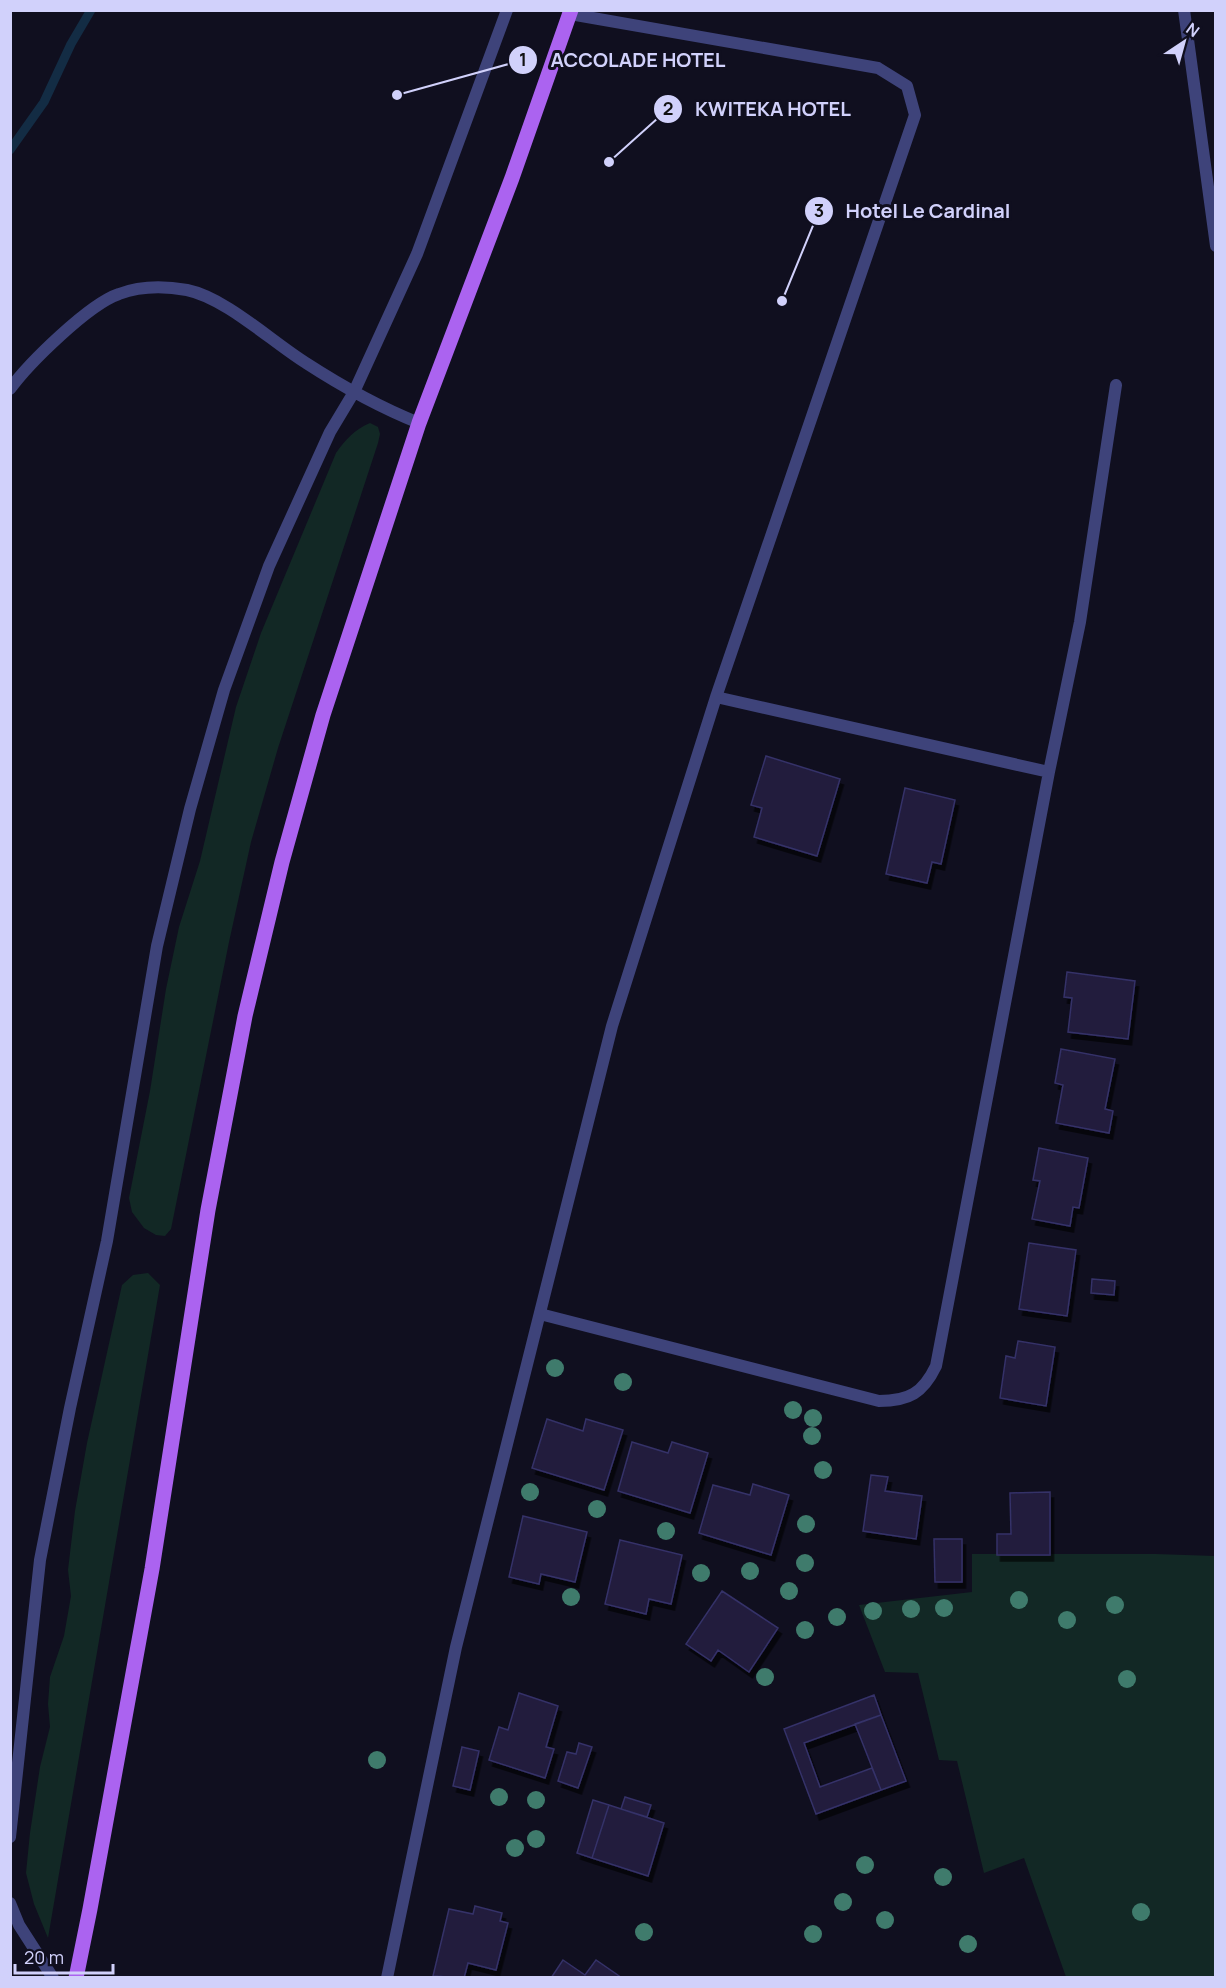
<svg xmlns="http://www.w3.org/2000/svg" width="1226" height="1988" font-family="Manrope,sans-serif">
<defs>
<filter id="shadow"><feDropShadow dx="3.5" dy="6" stdDeviation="0" flood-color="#0009"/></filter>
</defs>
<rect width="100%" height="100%" fill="#100f1f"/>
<path fill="#122825" d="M370,423L378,427L380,434L378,443L278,748L251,842L229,942L171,1229L165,1236L156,1235L144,1228L132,1212L129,1198L150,1091L166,989L179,927L200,861L236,707L261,633L336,453C345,440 355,429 370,423Z
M148,1273L160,1285L48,1938L34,1904L26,1873L30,1833L40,1767L50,1727L48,1704L50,1677L64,1636L71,1596L68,1570L75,1511L87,1443L122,1285L133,1275Z
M972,1554H1156L1215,1556V1977H1066L1024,1858L984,1873L957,1761L939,1760L918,1673L885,1672L859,1605L972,1592Z"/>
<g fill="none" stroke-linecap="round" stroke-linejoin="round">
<path stroke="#132c44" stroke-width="9" d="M10,150L44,102L71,44L91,10"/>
</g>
<path fill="#201d3e" stroke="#353168" stroke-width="1.5" filter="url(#shadow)" d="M766,756L840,779L817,856L754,837L762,808L751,805Z
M905,788L955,800L941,864L932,862L927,883L886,874Z
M1067,972L1135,981L1128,1039L1068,1032L1072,998L1064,997Z
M1061,1049L1115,1059L1105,1109L1113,1111L1109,1133L1056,1123L1063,1085L1055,1083Z
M1039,1148L1088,1158L1079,1208L1073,1207L1070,1226L1032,1219L1040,1181L1033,1180Z
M1029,1243L1076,1250L1067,1316L1019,1309Z
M1092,1279L1115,1281L1114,1295L1091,1293Z
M1018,1341L1055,1347L1046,1406L1000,1398L1006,1356L1015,1358Z
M547,1419L583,1431L586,1419L623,1430L604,1490L532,1468Z
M632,1442L668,1453L672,1442L708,1453L690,1513L618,1491Z
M871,1475L888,1477L885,1491L922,1496L916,1539L863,1531Z
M753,1484L789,1495L771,1555L699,1533L713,1485L750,1495Z
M1050,1492V1555H997V1534H1011L1010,1493Z
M523,1516L587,1532L575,1582L541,1574L539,1584L509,1577Z
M934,1539H962V1582H935Z
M620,1540L682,1555L671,1604L649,1599L646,1614L605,1604Z
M722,1591L778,1628L749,1672L718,1650L711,1661L686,1644Z
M519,1693L558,1706L546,1747L554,1749L545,1778L489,1760L499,1727L508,1730Z
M874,1695L881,1715L804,1743L820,1787L872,1768L881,1790L816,1814L784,1729Z
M881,1715L906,1781L881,1790L855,1724Z
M579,1743L592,1747L578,1788L558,1781L567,1752L576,1754Z
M462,1747L479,1751L470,1790L453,1786Z
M625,1797L651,1805L647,1817L621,1809Z
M593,1800L609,1805L592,1858L577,1853Z
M609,1805L664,1823L648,1876L592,1858Z
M475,1906L502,1913L500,1921L508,1923L496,1970L468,1963L464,1978L433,1976L449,1909L473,1914Z
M563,1960L585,1975L596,1960L622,1978H551Z"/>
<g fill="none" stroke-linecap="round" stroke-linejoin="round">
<path stroke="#3e437a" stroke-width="12" d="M1184,10L1216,246
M10,389C29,363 89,304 119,294C140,286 165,286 187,290C226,298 272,342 306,363C343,387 379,407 419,423
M716,697L1049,772
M540,1314L879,1401C909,1401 923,1393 936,1366L1049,772L1080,622L1116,385
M10,1837L40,1560L70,1408L107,1241L157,946L190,809L224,690L269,566L330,432L354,392L417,254L507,10
M10,1903L19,1925L53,1978
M387,1978L456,1647L612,1026L716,697L915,115L907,86L878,68L570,14"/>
<path stroke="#ab63f0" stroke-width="15" d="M76,1978L90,1909L152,1569L208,1210L245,1016L282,862L323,715L419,423L512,178L571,10"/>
</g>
<g fill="#3f7b6c">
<circle cx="555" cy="1368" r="9"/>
<circle cx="623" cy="1382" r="9"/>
<circle cx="793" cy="1410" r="9"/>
<circle cx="813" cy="1418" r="9"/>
<circle cx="812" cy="1436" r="9"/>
<circle cx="823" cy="1470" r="9"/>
<circle cx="530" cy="1492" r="9"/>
<circle cx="597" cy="1509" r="9"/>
<circle cx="806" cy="1524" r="9"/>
<circle cx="666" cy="1531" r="9"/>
<circle cx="805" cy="1563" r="9"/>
<circle cx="750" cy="1571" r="9"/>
<circle cx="701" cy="1573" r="9"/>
<circle cx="789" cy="1591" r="9"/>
<circle cx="571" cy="1597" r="9"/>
<circle cx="1019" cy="1600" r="9"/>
<circle cx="1115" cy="1605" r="9"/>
<circle cx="944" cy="1608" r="9"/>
<circle cx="911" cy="1609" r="9"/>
<circle cx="873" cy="1611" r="9"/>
<circle cx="837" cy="1617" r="9"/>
<circle cx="1067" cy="1620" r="9"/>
<circle cx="805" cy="1630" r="9"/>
<circle cx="765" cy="1677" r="9"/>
<circle cx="1127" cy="1679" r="9"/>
<circle cx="377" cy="1760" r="9"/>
<circle cx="499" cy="1797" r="9"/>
<circle cx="536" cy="1800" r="9"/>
<circle cx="536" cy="1839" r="9"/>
<circle cx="515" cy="1848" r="9"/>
<circle cx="865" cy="1865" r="9"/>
<circle cx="943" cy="1877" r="9"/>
<circle cx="843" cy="1902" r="9"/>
<circle cx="1141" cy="1912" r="9"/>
<circle cx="885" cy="1920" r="9"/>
<circle cx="644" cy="1932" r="9"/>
<circle cx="813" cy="1934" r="9"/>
<circle cx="968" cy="1944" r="9"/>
</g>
<path fill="none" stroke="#d1d1fb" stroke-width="2" d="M397 95L523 60M609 162L668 109M782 301L819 211"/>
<g fill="#d1d1fb" stroke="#100f1f" stroke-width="2">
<circle cx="397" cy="95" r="6"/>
<circle cx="609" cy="162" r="6"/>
<circle cx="782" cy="301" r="6"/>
<circle cx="523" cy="60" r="15"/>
<circle cx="668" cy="109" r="15"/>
<circle cx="819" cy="211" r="15"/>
</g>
<g font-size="18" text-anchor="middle" font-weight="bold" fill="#111">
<text x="523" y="66">1</text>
<text x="668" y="115">2</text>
<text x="819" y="217">3</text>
</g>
<g font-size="20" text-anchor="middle" font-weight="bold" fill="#d1d1fb" stroke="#100f1f" stroke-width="6" stroke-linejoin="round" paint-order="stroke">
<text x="638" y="67">ACCOLADE HOTEL</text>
<text x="773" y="116">KWITEKA HOTEL</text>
<text x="928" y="218">Hotel Le Cardinal</text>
</g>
<rect width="1226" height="1988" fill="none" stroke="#d1d1fb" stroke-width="24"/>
<g transform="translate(1184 42) rotate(36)" stroke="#100f1f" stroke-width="4.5" paint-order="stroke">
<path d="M0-4.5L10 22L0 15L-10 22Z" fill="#d1d1fb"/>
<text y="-9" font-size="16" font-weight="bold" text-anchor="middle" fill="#d1d1fb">N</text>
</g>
<path d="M15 1964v9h98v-9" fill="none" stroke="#d1d1fb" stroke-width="3"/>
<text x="24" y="1964" font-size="18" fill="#d1d1fb" stroke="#100f1f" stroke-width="4.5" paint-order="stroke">20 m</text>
</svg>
